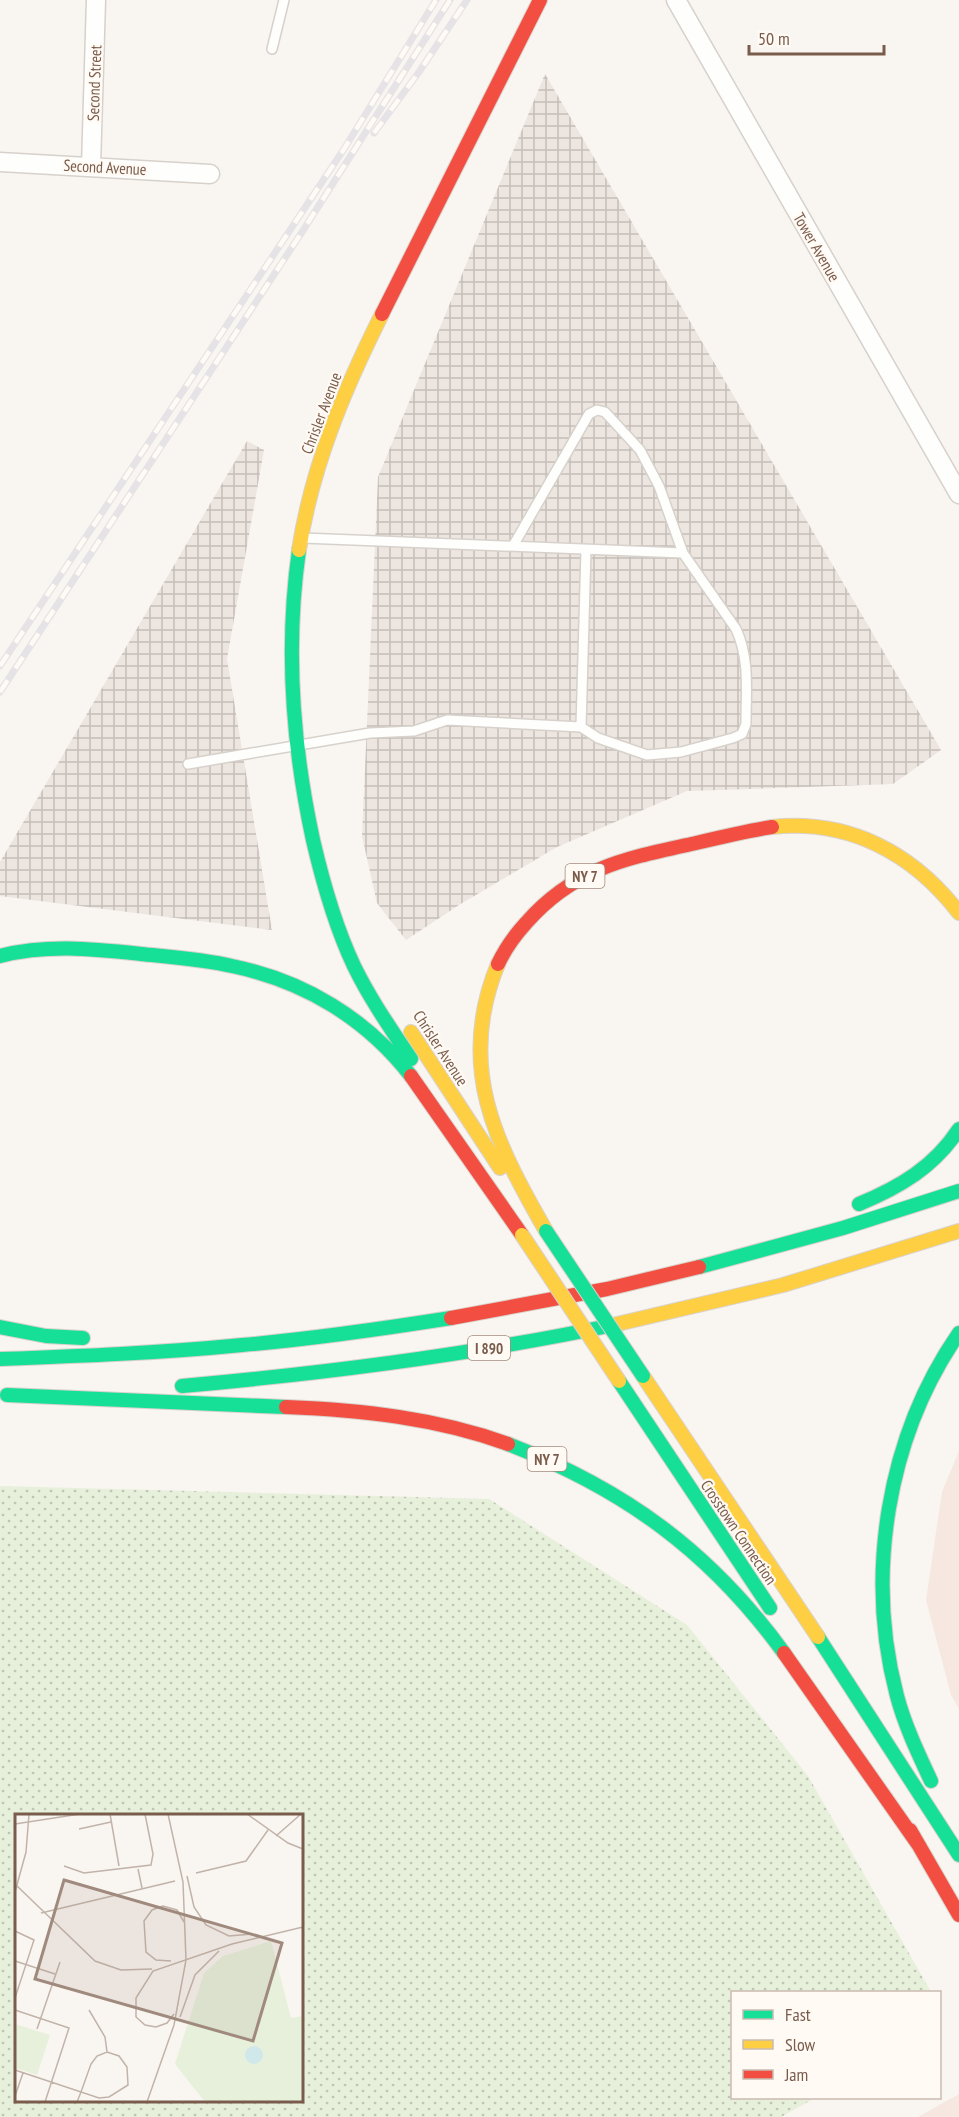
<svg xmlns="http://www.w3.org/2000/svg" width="959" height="2117" font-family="'PT Sans Narrow',sans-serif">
<defs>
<pattern id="industrial-grid" width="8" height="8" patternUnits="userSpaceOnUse" patternTransform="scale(1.5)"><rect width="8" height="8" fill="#ede5e0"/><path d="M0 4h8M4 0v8" fill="none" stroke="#c5bdb8"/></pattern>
<pattern id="green-dots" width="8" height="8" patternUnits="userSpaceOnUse" patternTransform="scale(1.5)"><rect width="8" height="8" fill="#e7f0db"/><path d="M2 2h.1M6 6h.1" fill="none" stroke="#c0c6b4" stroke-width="1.8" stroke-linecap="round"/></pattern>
</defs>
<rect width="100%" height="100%" fill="#f9f5f0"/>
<path fill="#f6e8e1" d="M959,1451V1709L951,1695L926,1600L942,1492Z
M959,2094V2117H918Z"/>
<path fill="url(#industrial-grid)" d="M545,74L941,750L893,784L687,791L557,847L459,905L406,940L377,903L362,836L378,477Z
M247,441L264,450L227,659L272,930L0,896V862Z"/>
<path fill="url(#green-dots)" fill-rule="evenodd" d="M0,1486L489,1499L687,1625L808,1776L931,1992H732V2098H815L781,2117H0ZM16,1816H302V2100H16Z"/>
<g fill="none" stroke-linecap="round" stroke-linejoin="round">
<g stroke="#d7d1cb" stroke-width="12">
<path id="lane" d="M272,49L284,0
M513,546L589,414L597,410L605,412L640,450L659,486L683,553
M581,727L586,550
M188,764L370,733L414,731L447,720L581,727L598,738L647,755L681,752L733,738L742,734L746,724C746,692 750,659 736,629L683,553L303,538"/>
</g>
<g stroke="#d7d1cb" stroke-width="21">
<path id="street" d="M676,0L959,494
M0,162L210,174
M91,166L96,0"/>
</g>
<g stroke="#d9d2cb" stroke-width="16">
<path id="fast" d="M299,550C285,648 292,743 313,840C323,883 335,926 354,966C370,999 391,1029 411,1059
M0,956C47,944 93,949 141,954C171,957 202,959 232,966C304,981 366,1018 411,1076
M859,1204C900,1187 934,1167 959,1129
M699,1267L843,1228L959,1191
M0,1327L46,1336L83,1338
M0,1359C81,1356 161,1353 242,1345C312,1339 381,1329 451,1318
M619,1381L770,1608
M182,1386C327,1373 471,1355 613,1325
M7,1395L286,1407
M508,1444C624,1489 710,1551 784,1653
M818,1637L959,1855
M931,1781C918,1753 905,1726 897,1696C865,1575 887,1437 959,1333"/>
</g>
<g stroke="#d9d2cb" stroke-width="16">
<path id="slow" d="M299,550C312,466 344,390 382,314
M772,827C849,819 913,853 959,913
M498,964C456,1066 495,1142 546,1231
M411,1032L500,1168
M613,1325L783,1285L959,1231
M643,1376L818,1637"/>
</g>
<g stroke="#d9d2cb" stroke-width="16">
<path id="jam" d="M382,314L540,0
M498,964C505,949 515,935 526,923C575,867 628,858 696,843C721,837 746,831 772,827
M411,1076L522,1235
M451,1318L607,1289L699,1267
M286,1407C361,1410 437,1418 508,1444
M784,1653L920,1847
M910,1830L959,1915"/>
</g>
<use href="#lane" stroke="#fefefd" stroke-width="9"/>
<use href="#street" stroke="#fefefd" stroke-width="18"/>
<use href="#fast" stroke="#16e098" stroke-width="14"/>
<use href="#slow" stroke="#ffcf43" stroke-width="14"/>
<use href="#jam" stroke="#f24e42" stroke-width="14"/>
<g stroke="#e6e3e7" stroke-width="7">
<path id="rail" d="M374,133L419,72L467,0
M0,666L344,149L436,0
M0,692L302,232L450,0"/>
</g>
<use href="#rail" stroke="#fffaf3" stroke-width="4.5" stroke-dasharray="14" stroke-linecap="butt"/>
<g stroke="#dad1cc" stroke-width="16" stroke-linecap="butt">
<path id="fast-bridge" d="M546,1231L643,1376"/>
</g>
<g stroke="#dad1cc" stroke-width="16" stroke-linecap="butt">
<path id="slow-bridge" d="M522,1235L619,1381"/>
</g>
<use href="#fast-bridge" stroke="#16e098" stroke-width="14"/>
<use href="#slow-bridge" stroke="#ffcf43" stroke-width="14"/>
</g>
<g text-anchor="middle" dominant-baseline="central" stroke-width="4.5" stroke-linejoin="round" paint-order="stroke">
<g fill="#fffaf3" stroke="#a28b7f" stroke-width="1.5">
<rect x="565.5" y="864" width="39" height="24" rx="4.5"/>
<rect x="468" y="1336" width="42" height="24" rx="4.5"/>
<rect x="527.5" y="1447" width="39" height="24" rx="4.5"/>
</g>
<g font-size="15" font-weight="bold" fill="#7a5c4d">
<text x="585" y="876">NY 7</text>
<text x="489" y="1348">I 890</text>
<text x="547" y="1459">NY 7</text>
</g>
<g font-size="16" fill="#7a5c4d" stroke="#fffaf3">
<text transform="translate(94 83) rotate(-88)">Second Street</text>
<text transform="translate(105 167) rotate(3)">Second Avenue</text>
<text transform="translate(817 247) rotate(60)">Tower Avenue</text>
<text transform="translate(321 413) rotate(-69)">Chrisler Avenue</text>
<text transform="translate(441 1048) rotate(57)">Chrisler Avenue</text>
<text transform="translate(739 1532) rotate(56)">Crosstown Connection</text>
</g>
</g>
<g transform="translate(15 1814)">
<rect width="288" height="288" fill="#f9f5f0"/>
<path d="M256,127L276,204L288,202V288H190L160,250L189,159L208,142ZM0,210L35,221L22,261L0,254Z" fill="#e7f0db"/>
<path d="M24,219L33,222L30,231H27L24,247L15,243L12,235L13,228L25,230L21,228Z" fill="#e7f0db"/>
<path d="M230 241a9 9 0 1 1 18 0a9 9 0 1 1-18 0Z" fill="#d0e8ea"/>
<path fill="none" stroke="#c2b3aa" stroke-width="1.5" d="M95,0L104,52M232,0L273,29L288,35M0,10L65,0M64,15L96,8M261,22L286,0M49,52L69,59L136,51L138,40L130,0M123,55L127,74M181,59L231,47L253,16M172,62L179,93L191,111L214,122L237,120M1,71L80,147L106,156L137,155M0,78L11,38L14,0M26,99L160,67M0,117L19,126L0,184M0,147L40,160M156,147L141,146L131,138L129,107L137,96L148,92L162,96L169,108M0,196L54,214L30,288M74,196L90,223L92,238M159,200L152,209L141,213L130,211L121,203V184L138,157L217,130L288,113M165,203L180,161L204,137M22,215L45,148M0,256L84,284L94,283L113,271L112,253L104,242L92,238L82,242L76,250L66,278L62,288M0,282L8,259M132,288L159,211L171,146L168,68L153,0"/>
<path fill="#9f8a7d" fill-opacity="0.15" stroke="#9f8a7d" stroke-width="3" d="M49,66L267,129L238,227L20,165Z"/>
<rect width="288" height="288" fill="none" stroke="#7a5c4d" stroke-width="3"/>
</g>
<rect x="731" y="1991" width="210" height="108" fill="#fffaf3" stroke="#cabbb1" stroke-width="1.5"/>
<rect x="743" y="2010" width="30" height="9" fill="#16e098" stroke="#cabbb1" stroke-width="1.5"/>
<text x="785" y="2021" font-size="18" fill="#7a5c4d">Fast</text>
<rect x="743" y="2040" width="30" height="9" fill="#ffcf43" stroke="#cabbb1" stroke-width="1.5"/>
<text x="785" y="2051" font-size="18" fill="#7a5c4d">Slow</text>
<rect x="743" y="2070" width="30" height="9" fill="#f24e42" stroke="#cabbb1" stroke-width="1.5"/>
<text x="785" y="2081" font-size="18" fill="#7a5c4d">Jam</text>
<path d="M749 45v9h135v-9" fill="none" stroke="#7a5c4d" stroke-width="3"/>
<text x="758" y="45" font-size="18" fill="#7a5c4d" stroke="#fffaf3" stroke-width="4.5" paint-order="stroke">50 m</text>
</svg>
